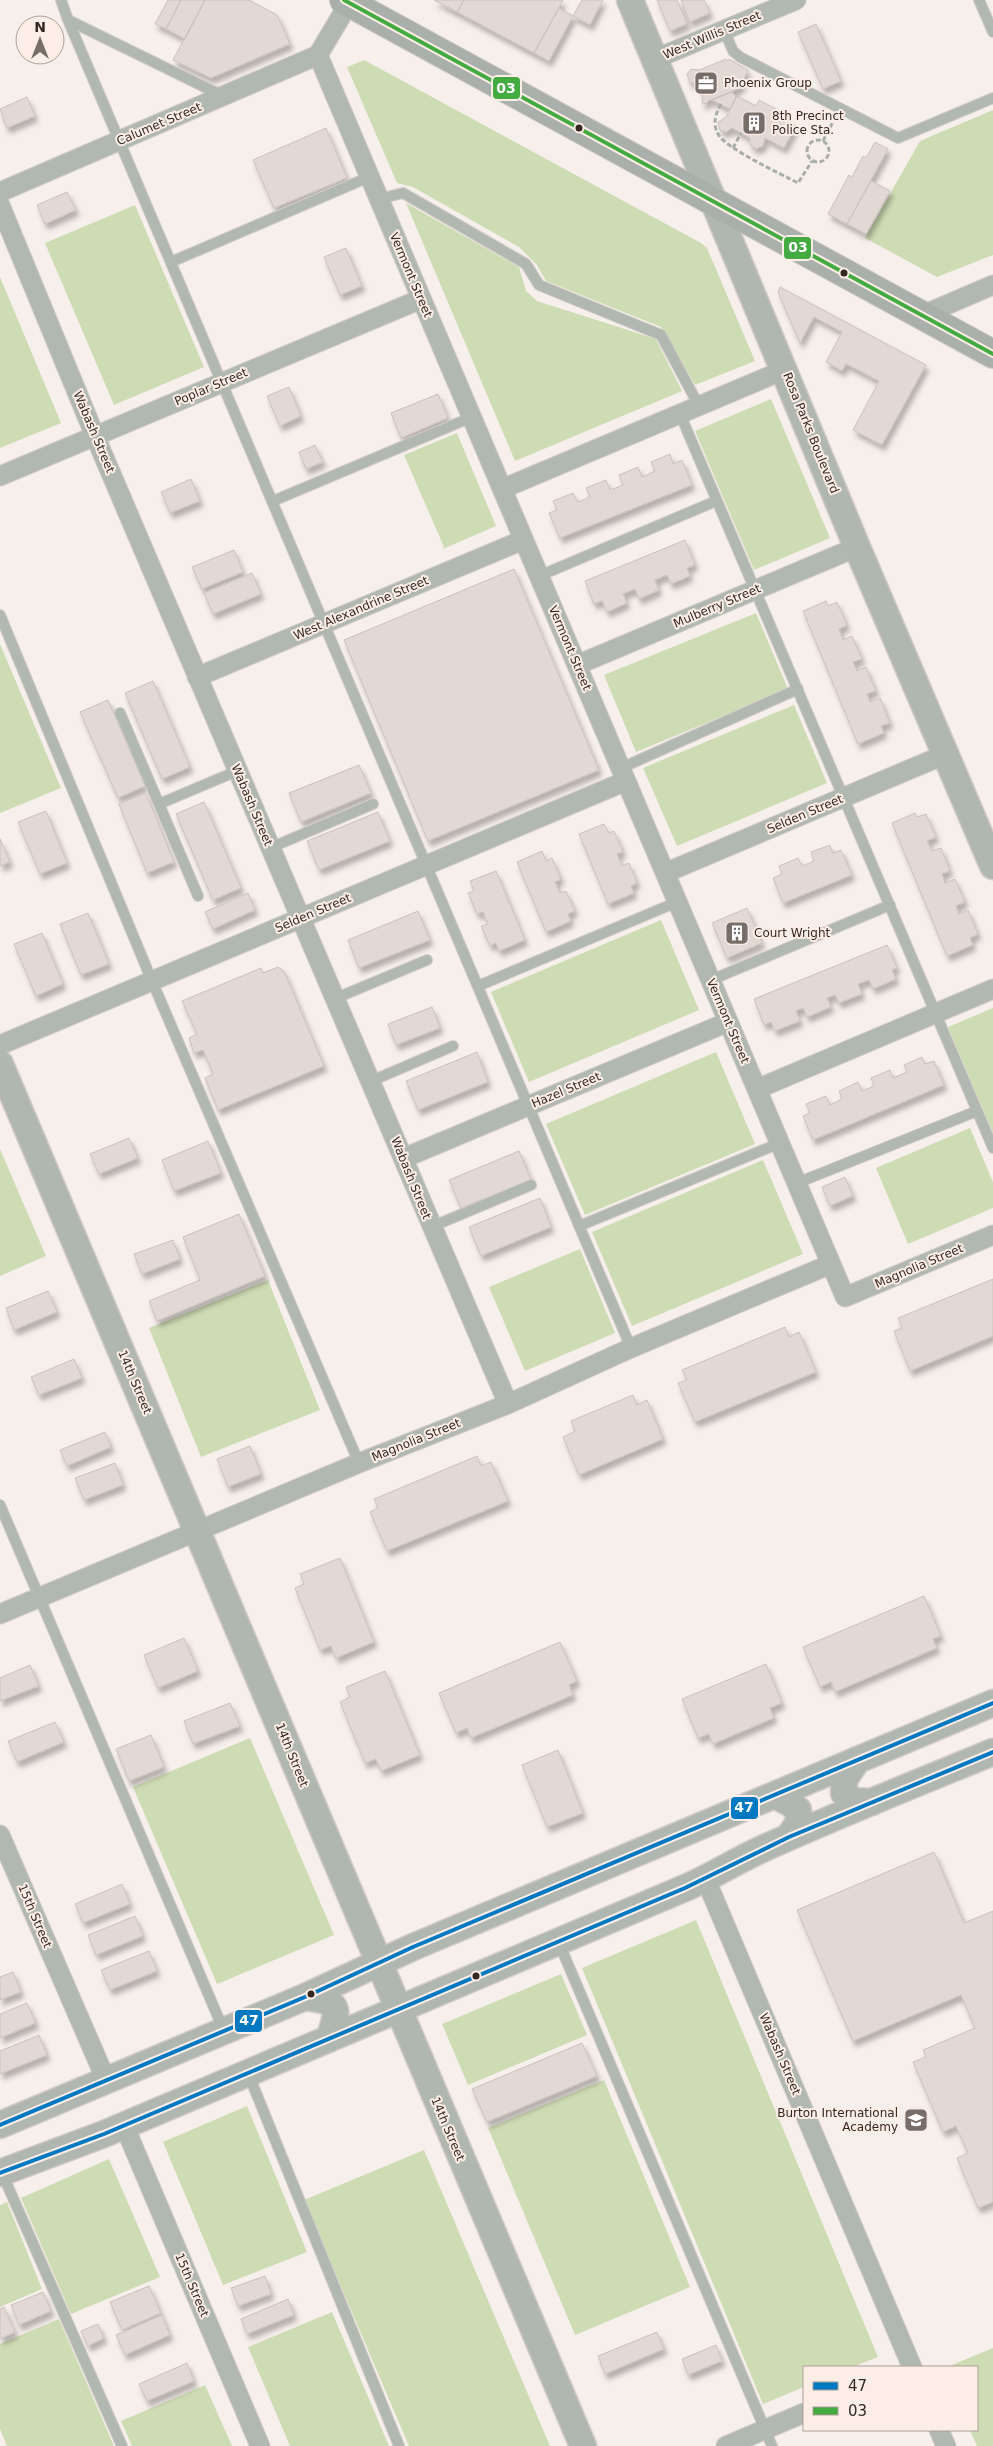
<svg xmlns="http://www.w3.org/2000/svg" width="993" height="2446" font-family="'DejaVu Sans',sans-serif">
<defs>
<filter id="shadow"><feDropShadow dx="3" dy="5.5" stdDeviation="2.5" flood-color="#0004"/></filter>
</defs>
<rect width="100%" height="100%" fill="#f7efec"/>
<path fill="#cedcb4" d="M364,60L701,243L707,248L755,361L695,385L661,327L546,281L537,265L519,247L413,187L397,183L347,67Z
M993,110V255L937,277L865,238L920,141Z
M406,203L519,267L526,291L537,301L656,339L682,391L515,461Z
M135,205L204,367L114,405L45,243Z
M0,277L61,423L0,448Z
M771,399L830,538L754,570L695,431Z
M457,433L496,526L443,549L444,547L404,455Z
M756,613L788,689L636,752L604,675Z
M0,644L61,788L0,813Z
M794,705L827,783L677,846L643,768Z
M661,920L699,1010L529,1082L491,992Z
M993,1008V1133L948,1027Z
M716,1052L755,1144L585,1215L546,1124Z
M970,1128L993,1182V1208L908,1244L876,1168Z
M0,1149L46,1256L0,1276Z
M763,1160L803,1254L632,1326L592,1232Z
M580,1249L615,1333L525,1371L489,1287Z
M268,1280L320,1410L201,1457L149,1328Z
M250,1738L334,1935L217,1984L133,1787Z
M696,1920L878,2357L852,2367H804V2387L763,2404L582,1968Z
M561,1974L587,2035L468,2085L442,2024Z
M604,2080L690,2287L575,2335L488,2128Z
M247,2106L307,2252L223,2285L163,2142Z
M424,2150L550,2446H409L304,2200Z
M109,2159L160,2277L71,2314L21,2198Z
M7,2202L42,2289L0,2307V2205Z
M332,2312L389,2446H290L248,2347Z
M59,2319L114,2446H7L0,2429V2344Z
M993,2348V2446H977L970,2430H977V2367H947Z
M205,2385L232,2446H132L121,2421Z"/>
<path fill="#e2d8d4" stroke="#cbc1bd" filter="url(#shadow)" d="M168,0H181L166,29L155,24Z
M181,0H205L185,39L166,29Z
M205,0H249L277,15L290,44L211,78L173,60Z
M434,0H464L457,12Z
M464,0H563L534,53L457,12Z
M582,0H603L590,25L573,16Z
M657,0H677L687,24L670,31Z
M681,0H704L710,13L690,22Z
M559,8L573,16L549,61L534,53Z
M816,24L841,81L823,89L798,32Z
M726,59L728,61L729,59L748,70L740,88L708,101L706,104L702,103L703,97L697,83H690L687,74L691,69L699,70Z
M732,92L736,97L730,109L712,100Z
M737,96L756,106L759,100L778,110L776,115L796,126L784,148L765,138L763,146L756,149L750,144V138L732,128L726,132L720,130L718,122L726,117Z
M27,97L35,116L7,128L0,109Z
M326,128L347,178L274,208L253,160Z
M875,142L888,149L847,224L828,214L849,175L852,177L863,156L866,158Z
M871,181L890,191L866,234L847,224Z
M67,192L76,210L45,224L37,205Z
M346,248L362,286L340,295L324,257Z
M780,287L926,365L882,445L853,430L879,381L846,364L842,371L826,362L842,332L814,317L800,343L778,292Z
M289,387L301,416L280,426L267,396Z
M438,394L448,418L401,438L391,413Z
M315,445L323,462L306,469L299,452Z
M670,454L673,464L682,460L692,485L560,538L549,513L557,510L553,501L573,493L578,502L590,497L586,488L606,480L610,490L623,485L619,475L638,467L642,477L655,471L651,462Z
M191,479L200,501L170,513L161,492Z
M685,540L695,565L687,568L690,576L671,584L667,575L655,580L659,590L639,599L635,589L623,594L627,603L607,612L602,601L594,604L585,581Z
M234,550L243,572L202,589L192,567Z
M514,569L599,770L428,841L344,640Z
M252,573L261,594L213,614L204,593Z
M826,601L828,606L837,602L847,625L839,629L843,640L852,636L862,659L853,662L857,671L866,667L876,691L867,694L870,702L880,698L890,723L881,726L884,733L858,744L803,611Z
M153,681L190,767L162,779L125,693Z
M108,700L145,786L118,798L80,712Z
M359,765L371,793L301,822L289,793Z
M146,793L174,862L147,873L119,804Z
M204,802L241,888L213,900L176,814Z
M46,811L67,863L40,874L18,822Z
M378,812L390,841L319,870L307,841Z
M915,813L917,817L926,814L936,837L927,841L932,851L941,848L950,871L942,874L945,883L955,879L965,902L956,906L959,914L968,910L978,934L970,938L973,945L947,956L892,823Z
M604,824L609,833L614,831L623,852L617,854L622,866L629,863L637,883L631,886L634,893L608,904L579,834Z
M0,839L10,862L0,866Z
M830,845L833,853L841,850L852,875L783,903L773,878L782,874L779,866L798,858L802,866L814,861L811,852Z
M542,851L546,861L552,858L561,879L555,882L560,893L566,891L575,911L568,914L571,921L546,932L517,862Z
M496,871L525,940L499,951L496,943L490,946L481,926L488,924L483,912L477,914L468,893L474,891L470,881Z
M248,893L255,910L213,929L205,912Z
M747,908L762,943L727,958L712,923Z
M418,911L430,940L359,968L348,940Z
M88,913L109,964L81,975L60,924Z
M42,933L63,984L36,996L14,944Z
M887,945L897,968L892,970L896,979L873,989L869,980L858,984L862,994L839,1003L835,995L827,998L831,1007L807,1017L803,1008L796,1011L800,1021L775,1031L771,1022L764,1025L754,999Z
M278,967L284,971L324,1066L218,1110L205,1078L213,1074L203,1050L194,1053L189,1038L197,1034L182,1001L261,968L263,973Z
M432,1007L440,1028L396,1045L388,1024Z
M477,1052L488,1082L418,1110L406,1081Z
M922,1057L925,1064L934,1061L944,1085L813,1140L803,1116L810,1113L806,1104L826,1096L830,1105L842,1099L839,1091L858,1082L862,1091L874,1086L871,1078L890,1070L893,1078L907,1072L904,1065Z
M129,1138L138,1158L99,1174L90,1154Z
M208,1141L221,1173L174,1191L162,1160Z
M519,1151L531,1180L461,1208L449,1180Z
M845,1177L853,1196L830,1206L822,1187Z
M540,1198L551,1227L481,1256L469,1227Z
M239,1214L265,1276L157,1321L149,1301L200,1280L183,1237Z
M173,1240L180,1259L142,1274L134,1254Z
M993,1279V1336L910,1371L894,1331L902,1328L898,1318Z
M48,1291L57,1312L14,1330L6,1308Z
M785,1327L789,1337L799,1332L816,1372L695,1422L678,1383L687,1380L682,1370Z
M74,1359L82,1378L39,1395L31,1377Z
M633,1395L637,1405L647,1400L663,1439L579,1475L563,1437L575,1431L571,1421Z
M105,1432L111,1447L67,1466L60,1450Z
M250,1446L261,1474L228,1487L217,1459Z
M477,1456L481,1466L491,1462L508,1501L387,1551L370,1512L378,1508L374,1499Z
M115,1463L123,1485L84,1500L75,1478Z
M340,1558L374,1642L336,1658L331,1646L320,1650L295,1588L304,1584L300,1574Z
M924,1596L941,1636L933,1639L937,1648L835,1692L831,1682L820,1687L803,1647Z
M184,1638L198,1671L158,1688L144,1655Z
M560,1642L577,1681L569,1685L573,1695L471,1738L467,1728L456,1733L439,1693Z
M766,1664L782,1703L770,1708L774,1718L713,1744L709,1734L698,1738L682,1699Z
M30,1665L39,1686L0,1701V1678Z
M385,1671L420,1755L381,1771L376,1759L365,1763L340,1702L350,1697L346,1687Z
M230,1703L240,1726L193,1744L184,1721Z
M55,1722L64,1742L17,1762L8,1741Z
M151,1735L164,1767L129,1781L116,1749Z
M558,1750L583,1813L547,1827L522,1765Z
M934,1852L964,1923L993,1911V2202L978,2208L957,2158L968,2153L956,2126L943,2132L913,2062L926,2057L923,2050L975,2028L961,1995L853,2041L797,1910Z
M122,1884L130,1904L83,1923L75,1904Z
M135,1916L143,1936L96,1955L88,1935Z
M149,1951L157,1971L110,1990L101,1970Z
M13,1972L21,1992L0,2000V1977Z
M27,2003L36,2023L0,2038V2014Z
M39,2035L47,2055L0,2074V2051Z
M582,2043L597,2076L487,2122L472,2089Z
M265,2276L271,2294L238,2306L231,2288Z
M149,2286L161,2313L122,2330L110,2302Z
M43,2292L51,2311L19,2325L11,2305Z
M288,2299L294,2315L247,2334L241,2319Z
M4,2307L15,2332L0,2339V2309Z
M162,2315L170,2335L125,2355L116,2335Z
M98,2324L104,2338L88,2346L81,2331Z
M657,2332L664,2349L605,2374L598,2356Z
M716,2345L722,2361L688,2375L682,2359Z
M187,2363L194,2381L147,2401L139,2384Z"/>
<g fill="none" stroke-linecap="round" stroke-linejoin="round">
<g stroke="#d3ccc8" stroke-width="12">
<path id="lane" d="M61,0L68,20L223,96
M979,0L993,32
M68,20L631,1348
M724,30L733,51L740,57L898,138L993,98
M379,199L403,193L526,264L539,285L661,335L699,406
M171,262L369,177
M680,414L993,1148
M273,501L472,417
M539,576L716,501
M0,615L152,981L359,1463
M120,713L159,804L237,771
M621,768L798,689
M159,804L198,896
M270,848L373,804
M711,980L890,905
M478,986L677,902
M334,999L427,960
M369,1082L453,1046
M797,1183L977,1111
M579,1226L780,1143
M431,1227L531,1185
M0,1505L224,2031
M559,1943L772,2446
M248,2073L399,2446
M2,2173L122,2446"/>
</g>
<g stroke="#d3ccc8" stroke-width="21">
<path id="street" d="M349,3L318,55L845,1297L993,1235
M655,59L796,0
M0,192L318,55
M0,205L95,436L508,1404
M923,315L993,285
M0,476L421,299
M502,489L784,370
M577,665L857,547
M197,677L523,540
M665,873L946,754
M0,1045L626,781
M757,1089L993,989
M404,1158L728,1022
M0,1614L359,1463L508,1404L631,1348L831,1264
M0,1835L106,2080
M706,1880L912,2367
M124,2125L260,2446
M939,2430L946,2446
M726,2446L804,2413"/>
</g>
<g stroke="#d3ccc8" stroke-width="29">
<path id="secondary" d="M630,0L857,547L993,866
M0,1064L583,2446
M857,1760L844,1780V1793L852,1801L872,1802
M774,1795L790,1803L798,1810L799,1822L789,1837
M305,1997C340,2001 340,2008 329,2039
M0,2125L305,1997L413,1947L993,1703
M0,2173L104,2134L685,1888C711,1877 734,1862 760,1850C837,1815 915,1784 993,1752"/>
</g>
<g stroke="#d3ccc8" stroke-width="30">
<path id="primary" d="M344,0L993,354"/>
</g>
<path stroke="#aaaea9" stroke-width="3" stroke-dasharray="5 2.5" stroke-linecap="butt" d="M721,104C716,113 712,123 718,134C725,148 781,174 798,183L812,161
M807 151a11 11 0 1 1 22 0a11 11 0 1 1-22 0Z
M823,141L834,120
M733,148L741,133"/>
<use href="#lane" stroke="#b1b8b2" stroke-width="10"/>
<use href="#street" stroke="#b1b8b2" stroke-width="19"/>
<use href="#secondary" stroke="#b0b6b0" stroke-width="26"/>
<use href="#primary" stroke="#a9afaa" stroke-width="28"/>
<g stroke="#fceee7" stroke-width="8">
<path id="bus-1" d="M0,2125L305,1997L413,1947L993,1703
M0,2173L104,2134L685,1888L789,1837L993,1752"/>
</g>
<g stroke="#fceee7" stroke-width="8">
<path id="bus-2" d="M344,0L993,354"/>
</g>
<use href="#bus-1" stroke="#0079c2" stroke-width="4"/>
<use href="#bus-2" stroke="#44aa42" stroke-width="4"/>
</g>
<defs>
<g id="office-square" transform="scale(1.25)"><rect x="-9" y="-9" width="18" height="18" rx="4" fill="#786e69" stroke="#fceee7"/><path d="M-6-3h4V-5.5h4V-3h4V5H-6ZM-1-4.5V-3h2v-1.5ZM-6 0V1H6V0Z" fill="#fff"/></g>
<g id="building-square" transform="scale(1.25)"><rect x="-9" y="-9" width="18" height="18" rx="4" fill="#786e69" stroke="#fceee7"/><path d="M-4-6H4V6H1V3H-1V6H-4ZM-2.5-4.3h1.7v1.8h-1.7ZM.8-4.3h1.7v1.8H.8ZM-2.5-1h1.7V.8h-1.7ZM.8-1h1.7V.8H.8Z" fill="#fff"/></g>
<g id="school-square" transform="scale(1.25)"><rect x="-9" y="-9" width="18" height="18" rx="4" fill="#786e69" stroke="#fceee7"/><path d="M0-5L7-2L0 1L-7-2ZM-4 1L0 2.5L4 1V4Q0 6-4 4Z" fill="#fff"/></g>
</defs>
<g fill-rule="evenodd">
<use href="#office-square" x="706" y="83"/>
<use href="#building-square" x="754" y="123"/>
<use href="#building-square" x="737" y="933"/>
<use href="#school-square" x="916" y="2120"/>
</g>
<g fill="#342822" stroke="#fceee7" stroke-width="2">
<circle cx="579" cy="128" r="4.5"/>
<circle cx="844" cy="273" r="4.5"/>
<circle cx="476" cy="1976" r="4.5"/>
<circle cx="311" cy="1994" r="4.5"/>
</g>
<g text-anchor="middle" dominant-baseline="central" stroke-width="4" stroke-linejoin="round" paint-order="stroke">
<g font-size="12" fill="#342822" stroke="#fceee7">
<text transform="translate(712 35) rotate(-23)">West Willis Street</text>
<text transform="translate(159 124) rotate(-23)">Calumet Street</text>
<text transform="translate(411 275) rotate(67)">Vermont Street</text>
<text transform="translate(211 387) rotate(-23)">Poplar Street</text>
<text transform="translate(94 432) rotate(67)">Wabash Street</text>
<text transform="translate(811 433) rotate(68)">Rosa Parks Boulevard</text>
<text transform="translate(717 606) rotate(-23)">Mulberry Street</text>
<text transform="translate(361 608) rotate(-23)">West Alexandrine Street</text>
<text transform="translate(570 648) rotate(67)">Vermont Street</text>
<text transform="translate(252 805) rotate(67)">Wabash Street</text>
<text transform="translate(805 814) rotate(-23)">Selden Street</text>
<text transform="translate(313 913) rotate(-23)">Selden Street</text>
<text transform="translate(728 1021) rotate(67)">Vermont Street</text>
<text transform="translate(566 1090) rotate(-23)">Hazel Street</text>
<text transform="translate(411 1178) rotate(68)">Wabash Street</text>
<text transform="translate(919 1266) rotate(-23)">Magnolia Street</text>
<text transform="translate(135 1382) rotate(67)">14th Street</text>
<text transform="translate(416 1440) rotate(-22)">Magnolia Street</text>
<text transform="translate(292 1755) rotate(68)">14th Street</text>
<text transform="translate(35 1916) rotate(67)">15th Street</text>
<text transform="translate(780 2054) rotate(67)">Wabash Street</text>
<text transform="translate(448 2129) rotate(67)">14th Street</text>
<text transform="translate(192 2285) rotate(67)">15th Street</text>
</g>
<g font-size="12" fill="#342822" stroke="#fceee7" text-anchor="start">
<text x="724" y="83">Phoenix Group</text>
<text x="772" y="116">8th Precinct<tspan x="772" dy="14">Police Sta.</tspan></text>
<text x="754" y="933">Court Wright</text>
<text x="898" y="2113" text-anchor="end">Burton International<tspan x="898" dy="14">Academy</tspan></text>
</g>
</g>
<g stroke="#fceee7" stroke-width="2">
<rect x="492" y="76" width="29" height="24" rx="5" fill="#44aa42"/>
<rect x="783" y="236" width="29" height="24" rx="5" fill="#44aa42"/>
<rect x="730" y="1796" width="29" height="24" rx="5" fill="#0079c2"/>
<rect x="234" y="2009" width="29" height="24" rx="5" fill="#0079c2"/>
</g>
<g font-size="14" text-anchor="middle" font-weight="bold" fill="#fff">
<text x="506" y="93">03</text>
<text x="798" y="252">03</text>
<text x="744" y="1812">47</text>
<text x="249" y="2025">47</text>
</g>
<rect x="803" y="2366" width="175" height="65" fill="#fceee7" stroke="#ac9f98"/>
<rect x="813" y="2382" width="25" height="8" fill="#0079c2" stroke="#ac9f98"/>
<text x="848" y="2391" font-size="15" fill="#342822">47</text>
<rect x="813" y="2407" width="25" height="8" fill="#44aa42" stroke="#ac9f98"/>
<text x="848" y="2416" font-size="15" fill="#342822">03</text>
<g transform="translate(40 40)"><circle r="24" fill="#fceee7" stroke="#ac9f98"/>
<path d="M0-4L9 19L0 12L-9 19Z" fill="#786e69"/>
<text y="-8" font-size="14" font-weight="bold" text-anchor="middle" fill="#342822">N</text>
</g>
</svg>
